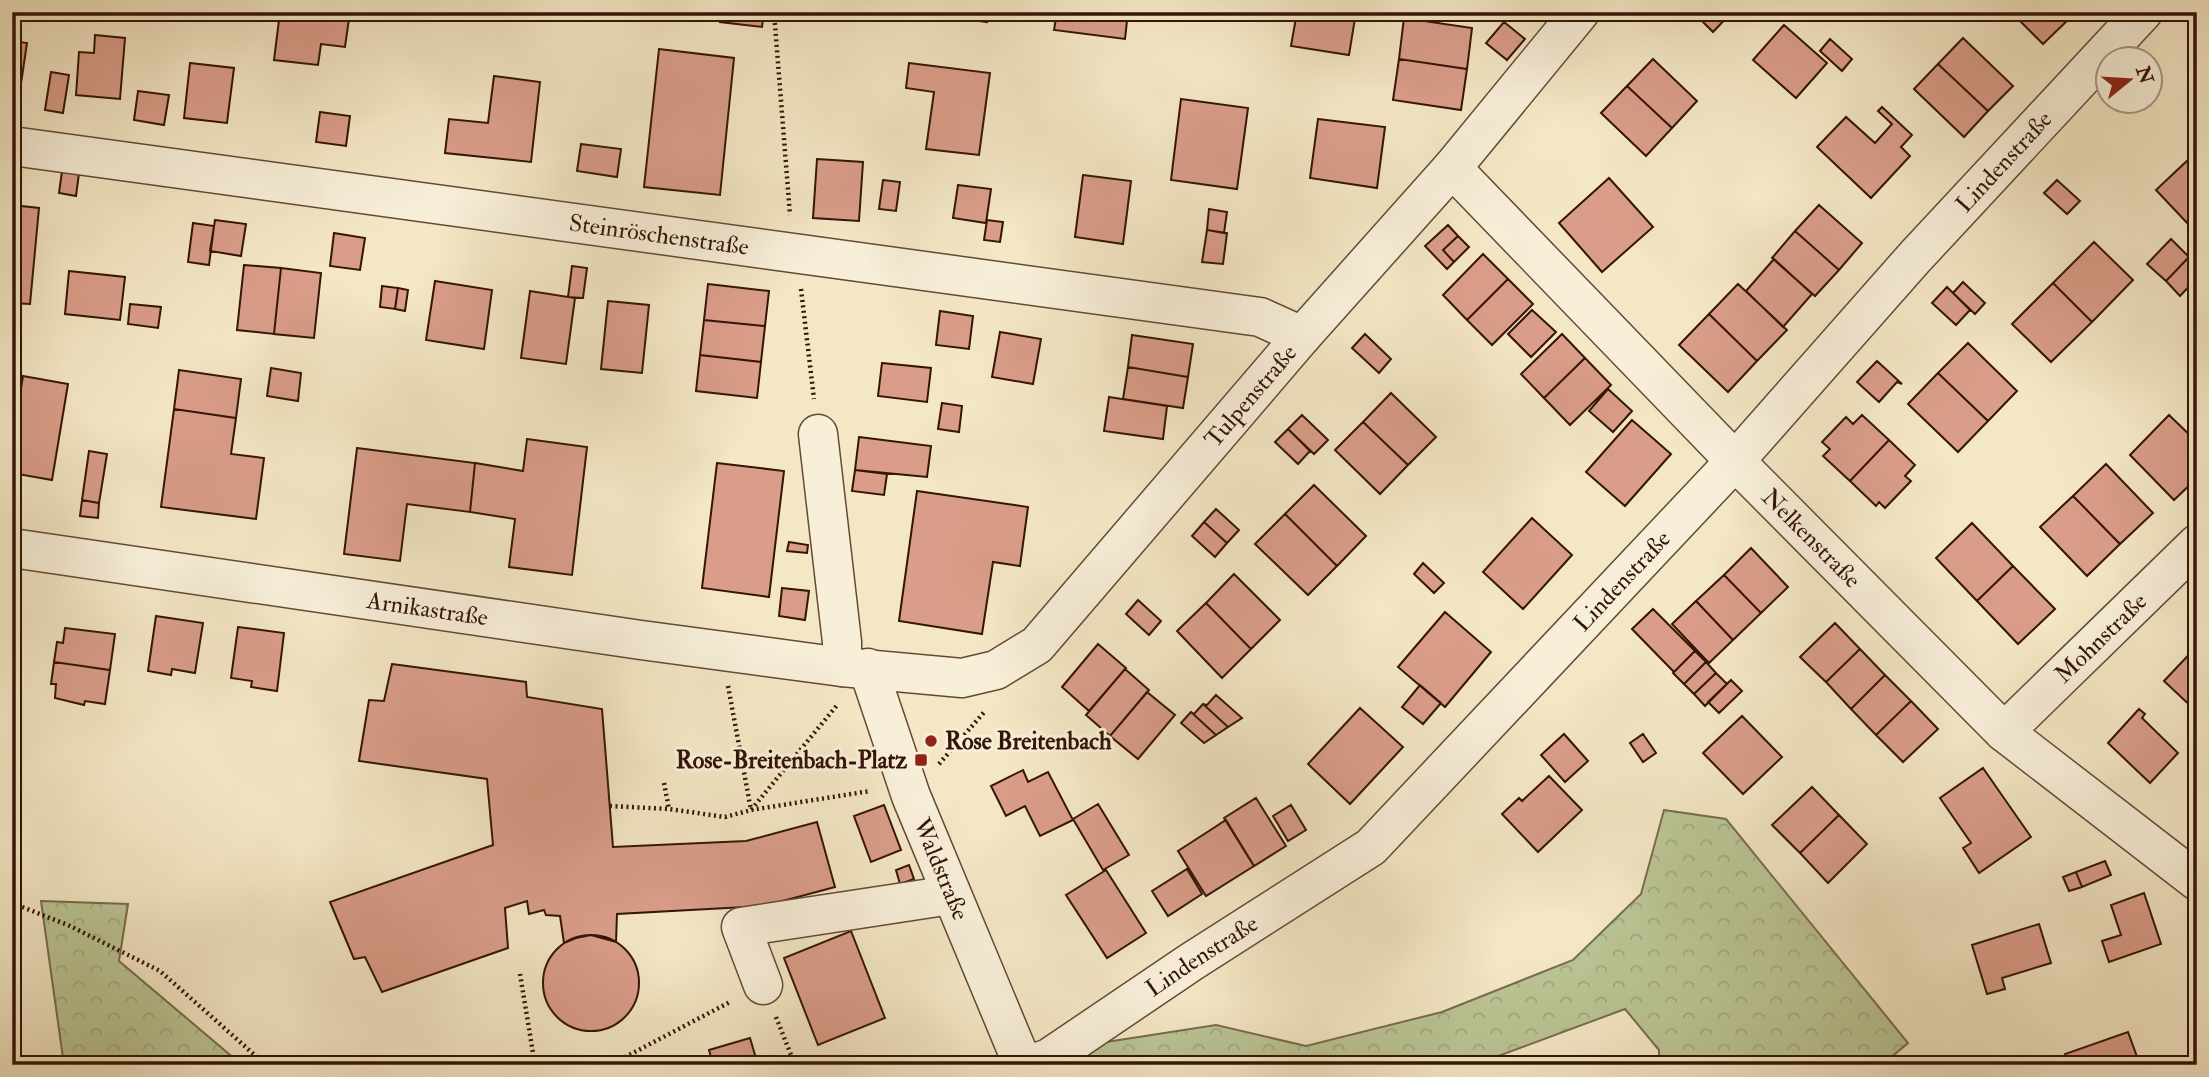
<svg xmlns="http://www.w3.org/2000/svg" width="2209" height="1077" font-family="'IM FELL Double Pica',serif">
<defs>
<pattern id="forest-crowns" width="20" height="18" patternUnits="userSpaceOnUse" patternTransform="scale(1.75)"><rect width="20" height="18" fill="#bbc595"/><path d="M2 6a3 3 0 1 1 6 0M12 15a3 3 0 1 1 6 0" fill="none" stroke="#a1a87f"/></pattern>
</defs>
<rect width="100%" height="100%" fill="#f4e7c5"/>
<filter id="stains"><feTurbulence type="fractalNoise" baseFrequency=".00286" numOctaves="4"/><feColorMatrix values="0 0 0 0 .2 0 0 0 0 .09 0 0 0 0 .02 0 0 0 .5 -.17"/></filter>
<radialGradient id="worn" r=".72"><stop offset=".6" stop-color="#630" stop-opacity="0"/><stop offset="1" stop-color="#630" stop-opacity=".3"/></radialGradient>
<path fill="url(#forest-crowns)" stroke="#776c4e" stroke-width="2" d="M1664,810L1726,819L1908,1043L1882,1065H1659V1050L1625,1009L1474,1065H1076L1100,1043L1216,1025L1306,1046L1442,1012L1573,960L1641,894Z
M41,901L128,904L119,961L242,1065H64Z"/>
<path fill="#da9d89" stroke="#331407" stroke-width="2" d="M280,12H350L345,47L321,44L318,65L274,60Z
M721,12H764L762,27L720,22Z
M951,12H988L987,22L950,17Z
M1057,12H1128L1125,39L1054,30Z
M1297,12H1356L1349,55L1291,46Z
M1470,12H1532L1531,20Z
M1693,12H1732L1713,32Z
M2011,12H2068L2072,16L2043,44Z
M1404,18L1472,28L1467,69L1399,59Z
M1504,22L1525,39L1507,60L1486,43Z
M1784,25L1827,63L1796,98L1753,60Z
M95,35L125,38L120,99L76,95L79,52L94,53Z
M1963,38L2013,86L1988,111L1938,64Z
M1830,39L1852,59L1842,71L1820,51Z
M12,41L27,43L22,77L12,75Z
M659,49L734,58L720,195L644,187Z
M1399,59L1467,69L1461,110L1393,100Z
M1653,59L1697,101L1672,128L1627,86Z
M190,63L234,68L227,123L184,118Z
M909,63L990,73L979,155L926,149L934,92L906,88Z
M1938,64L1988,111L1964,137L1914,89Z
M51,72L69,75L63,113L45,110Z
M12,75L22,77L17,106L12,105Z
M494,76L540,82L531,162L445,153L449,119L488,123Z
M1627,86L1672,128L1646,156L1601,113Z
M138,91L169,95L164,125L134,120Z
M1181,99L1248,108L1237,189L1171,180Z
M1882,107L1912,135L1901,147L1910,156L1871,198L1817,147L1846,117L1875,143L1892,124L1878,111Z
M320,112L350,116L346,146L316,142Z
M1318,119L1385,127L1377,188L1310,178Z
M581,144L621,149L617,177L577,171Z
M817,159L863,162L859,221L813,218Z
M2189,159L2197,167V220L2190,226L2156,190Z
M62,171L79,173L76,196L59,193Z
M1083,175L1131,181L1123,244L1075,237Z
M1609,178L1653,227L1602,272L1559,223Z
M883,180L900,182L896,211L879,209Z
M2057,180L2080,201L2067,214L2044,193Z
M958,185L991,189L986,223L953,218Z
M12,205L39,208L30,304L12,303Z
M1819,205L1862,243L1839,270L1795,231Z
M1209,209L1227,212L1224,233L1207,230Z
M215,220L246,224L241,256L210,251Z
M987,220L1003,222L1000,242L984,240Z
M193,223L214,226L209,265L188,262Z
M1448,225L1458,236L1443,250L1454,262L1447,269L1425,246Z
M1207,230L1227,233L1223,264L1202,262Z
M1795,231L1839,270L1815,296L1772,258Z
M334,233L365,238L360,270L330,266Z
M1458,236L1469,247L1454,262L1443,250Z
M2171,239L2189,257L2166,281L2147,264Z
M2094,242L2133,280L2092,322L2053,283Z
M1483,254L1508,279L1467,320L1443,295Z
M2189,257L2197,264V278L2180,296L2166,281Z
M1774,259L1812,294L1783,327L1746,291Z
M244,265L281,268L274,334L237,330Z
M572,266L587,268L583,298L568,297Z
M281,268L321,273L314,338L274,334Z
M69,271L125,277L120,320L65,314Z
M1508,279L1533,304L1492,345L1467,320Z
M435,281L492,290L484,349L426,340Z
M1963,282L1985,303L1975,314L1953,293Z
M2053,283L2092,322L2051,362L2012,324Z
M708,284L769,291L765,326L704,320Z
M1738,284L1787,330L1757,361L1709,314Z
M382,286L398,288L395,309L380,307Z
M1947,287L1970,310L1956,325L1932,303Z
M398,288L408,290L405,311L395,309Z
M530,291L575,298L566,364L521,358Z
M608,301L649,305L642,373L601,369Z
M130,304L161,307L158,328L128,324Z
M1532,310L1556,332L1531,357L1508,334Z
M940,311L973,316L969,349L936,345Z
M1709,314L1757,361L1728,392L1679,345Z
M704,320L765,326L761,362L700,355Z
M1000,332L1041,339L1033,384L992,377Z
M1365,334L1391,359L1379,373L1352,348Z
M1562,334L1585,358L1544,398L1521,374Z
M1132,335L1193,344L1188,377L1128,367Z
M1968,343L2017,391L1988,421L1938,373Z
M700,355L761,362L757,398L696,391Z
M1585,358L1611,385L1570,425L1544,398Z
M1877,361L1902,384L1897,382L1879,402L1857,382Z
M882,363L931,368L927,402L878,396Z
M1128,367L1188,377L1183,408L1123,399Z
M271,368L301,373L298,401L267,396Z
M179,370L241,379L236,418L174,409Z
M1938,373L1988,421L1958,452L1908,404Z
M23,376L68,384L52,480L12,473V443Z
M1608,389L1632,411L1613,432L1589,411Z
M1391,393L1436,437L1408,465L1363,422Z
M2197,394V412L2188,403Z
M1109,397L1167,406L1163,439L1104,431Z
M942,403L962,406L959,432L938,429Z
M174,409L236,418L231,454L264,458L256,519L161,507Z
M1302,415L1328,440L1314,454L1288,429Z
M1862,415L1889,440L1850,481L1823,456L1830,449L1822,442L1846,417L1853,424Z
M2169,415L2197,442V478L2174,500L2130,455Z
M1632,420L1671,454L1625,506L1586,472Z
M1363,422L1408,465L1380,494L1335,450Z
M1288,429L1310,451L1298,464L1275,442Z
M859,437L931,446L927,477L855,470Z
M527,439L587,447L572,575L509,567L515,519L470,512L475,463L523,471Z
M1889,440L1915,465L1905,476L1911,481L1885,508L1879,502L1876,506L1850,481Z
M357,448L475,463L470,512L407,504L400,561L344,554Z
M89,451L107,454L99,503L82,500Z
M717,463L784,471L769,597L702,588Z
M2106,464L2153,513L2120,544L2073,496Z
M855,470L887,474L884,495L852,491Z
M1314,485L1366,536L1337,566L1285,514Z
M917,491L1028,507L1020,566L993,562L982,634L899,621Z
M2073,496L2120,544L2087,576L2040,527Z
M82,500L99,503L98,518L80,516Z
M1216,509L1239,530L1227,543L1204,522Z
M1285,514L1337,566L1308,595L1255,544Z
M1532,518L1572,555L1523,609L1483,572Z
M1204,522L1227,543L1215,557L1192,536Z
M1972,523L2013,566L1977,601L1936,558Z
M789,542L808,545L807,553L787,551Z
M1751,548L1788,587L1761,613L1724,575Z
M1423,563L1444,583L1434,593L1414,574Z
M2013,566L2055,609L2018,644L1977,601Z
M1234,574L1280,620L1251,649L1206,603Z
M1724,575L1761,613L1733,640L1696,601Z
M782,588L809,591L805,620L779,616Z
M1138,600L1161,621L1149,635L1126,614Z
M1696,601L1733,640L1709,663L1672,624Z
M1206,603L1251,649L1222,678L1177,631Z
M1653,609L1695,651L1674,672L1632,629Z
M1445,612L1491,652L1445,707L1398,667Z
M156,616L203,623L195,673L172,669L171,675L148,671Z
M1835,623L1860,649L1826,682L1800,657Z
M238,627L284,633L277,691L251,687L252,681L231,678Z
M65,628L115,634L110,670L54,662L57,642L63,643Z
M1098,644L1126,668L1089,711L1062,687Z
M2197,646V712L2164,681Z
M1860,649L1885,675L1851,709L1826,682Z
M1695,651L1706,662L1684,684L1673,673Z
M54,662L110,670L105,704L85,701L84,705L55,698L56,684H51Z
M1706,662L1716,673L1694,694L1684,684Z
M392,664L526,682L527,697L602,709L613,847L746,841L817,822L835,887L764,906L617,914L616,942L591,935L576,938L564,943L560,916L546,915L544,910L529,914L527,901L505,908L508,948L382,992L365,957L354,959L330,902L493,845L487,779L359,761L369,700L384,701Z
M1125,669L1149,690L1110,736L1086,715Z
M1716,673L1727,684L1705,706L1694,694Z
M1885,675L1911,701L1876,735L1851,709Z
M1731,680L1742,691L1719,713L1708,702Z
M1420,685L1441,703L1423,724L1402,707Z
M1147,692L1175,715L1138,759L1110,736Z
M1216,695L1242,718L1228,727L1203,704L1207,705Z
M1911,701L1938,729L1903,762L1876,735Z
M1203,704L1228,727L1216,735L1191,712L1194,714Z
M1360,708L1403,747L1350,804L1308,764Z
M2139,709L2145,714L2142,718L2178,753L2150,783L2108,743Z
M1191,712L1216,735L1204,743L1181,723Z
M1742,716L1782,757L1743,794L1703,753Z
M1564,734L1588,761L1565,782L1541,755Z
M1643,734L1656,753L1643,762L1630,743Z
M1983,768L2031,837L1979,873L1963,848L1971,843L1940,798Z
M1023,770L1028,782L1048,772L1073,820L1040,836L1025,806L1006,816L991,786Z
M1549,776L1582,810L1538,852L1502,814L1519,798L1522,801Z
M1812,787L1839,815L1800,853L1772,825Z
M1256,798L1286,846L1254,866L1224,818Z
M1098,804L1129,855L1103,870L1073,819Z
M884,805L901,850L871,862L854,816Z
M1291,805L1306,830L1288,841L1273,816Z
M1839,815L1867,844L1828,883L1800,853Z
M1226,820L1254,866L1206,896L1178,851Z
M2105,861L2111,875L2082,887L2076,872Z
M909,865L914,879L900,884L896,870Z
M1187,869L1202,894L1168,916L1152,891Z
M1106,870L1146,933L1107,958L1066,895Z
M2076,872L2082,887L2069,891L2063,877Z
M2144,893L2161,944L2109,962L2102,941L2121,935L2111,905Z
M2039,924L2051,963L2002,978L2005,989L1987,994L1972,945Z
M851,931L885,1018L818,1045L784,958Z
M543 983a48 48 0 1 1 96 0a48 48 0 1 1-96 0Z
M2128,1032L2140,1065H2069L2065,1054Z
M750,1038L758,1065H684L711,1057L709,1050Z"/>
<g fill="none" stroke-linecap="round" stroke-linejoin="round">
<g stroke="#634936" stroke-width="41">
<g id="minor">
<path id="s1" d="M12,146L1260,317L1302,336"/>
<path id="s2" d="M1452,168L1735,461L2004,732L2197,881"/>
<path d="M818,434L842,642V667"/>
<path id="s3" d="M12,548L641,640L842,667L962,678L996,670L1037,645L1302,336L1452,168L1580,12"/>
<path id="s4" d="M868,668L911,796L1023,1065"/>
<path id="s5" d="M2004,732L2197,544"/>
<path d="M763,985L741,927L951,895"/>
<path id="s6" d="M1029,1065L1049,1058L1191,962L1371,847L1735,461L1915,257L2143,12"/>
</g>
</g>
<path stroke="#331407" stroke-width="4.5" stroke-dasharray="2 3.5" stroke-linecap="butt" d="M774,12L790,215
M801,289L814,399
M728,686L751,810L870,791
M939,764L986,710
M664,783L669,809
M610,806L669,809L725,817L751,810L838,704
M12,903L68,925L160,971L266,1065
M520,974L535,1065
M776,1017L795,1065
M610,1065L730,1002"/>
<use href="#minor" stroke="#f8efd9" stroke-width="38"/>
</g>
<g fill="#8f2418" stroke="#f8efd9" stroke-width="2.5">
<circle cx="931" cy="741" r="7"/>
<rect x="914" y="753" width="14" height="14" rx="3.5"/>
</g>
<g text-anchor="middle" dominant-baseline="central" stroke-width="6" stroke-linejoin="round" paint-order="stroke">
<g font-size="24" fill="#331407" stroke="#f8efd9">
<text stroke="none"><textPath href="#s6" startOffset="1339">Lindenstraße</textPath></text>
<text stroke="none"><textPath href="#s1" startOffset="653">Steinröschenstraße</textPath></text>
<text stroke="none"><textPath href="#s3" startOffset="1370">Tulpenstraße</textPath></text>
<text stroke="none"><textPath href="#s2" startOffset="516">Nelkenstraße</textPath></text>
<text stroke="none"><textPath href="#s6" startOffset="772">Lindenstraße</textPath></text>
<text stroke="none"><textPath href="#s3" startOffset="420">Arnikastraße</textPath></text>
<text stroke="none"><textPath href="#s5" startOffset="135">Mohnstraße</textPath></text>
<text stroke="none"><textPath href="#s4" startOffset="214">Waldstraße</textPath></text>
<text stroke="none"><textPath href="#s6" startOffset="205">Lindenstraße</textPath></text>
</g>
<g font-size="24" font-weight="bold" fill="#331407" stroke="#f8efd9" text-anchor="start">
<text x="945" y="741">Rose Breitenbach</text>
<text x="907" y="760" text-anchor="end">Rose-Breitenbach-Platz</text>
</g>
</g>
<rect width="2209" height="1077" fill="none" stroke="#f4e7c5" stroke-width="42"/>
<rect x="14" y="14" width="2181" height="1049" fill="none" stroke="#331407" stroke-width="3.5"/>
<rect x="21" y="21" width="2167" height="1035" fill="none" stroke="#331407" stroke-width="2"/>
<g transform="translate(2129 80) rotate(72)"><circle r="33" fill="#f8efd9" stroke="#a99785" stroke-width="2"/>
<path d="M0-5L12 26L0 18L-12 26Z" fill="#8f2418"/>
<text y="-10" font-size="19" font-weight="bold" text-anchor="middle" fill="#331407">N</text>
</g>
<rect width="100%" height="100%" filter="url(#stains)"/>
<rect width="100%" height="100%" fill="url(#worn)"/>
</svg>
